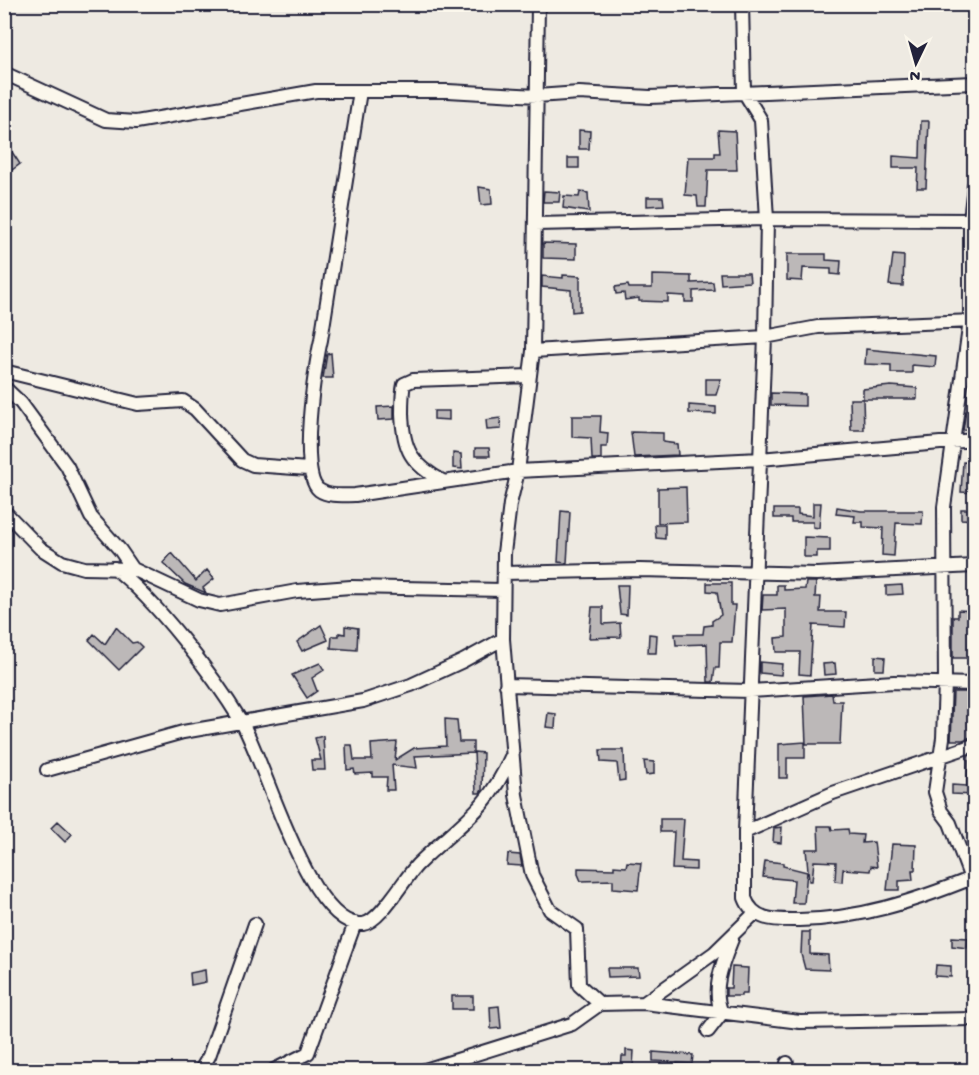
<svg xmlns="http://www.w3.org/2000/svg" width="979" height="1075" font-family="'Gochi Hand',sans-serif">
<rect width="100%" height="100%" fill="#eeeae2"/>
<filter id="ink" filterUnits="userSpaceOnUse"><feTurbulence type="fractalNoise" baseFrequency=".0167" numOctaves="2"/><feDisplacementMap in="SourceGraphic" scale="12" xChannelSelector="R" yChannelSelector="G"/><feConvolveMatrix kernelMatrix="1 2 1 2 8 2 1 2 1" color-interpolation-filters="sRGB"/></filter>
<g filter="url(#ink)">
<path fill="#bcb8b8" stroke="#22223b" stroke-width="1.5" d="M921,121H929L926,188H917L918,168H893V156L920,158Z
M579,130L590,131L589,149H579Z
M718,130L735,131L737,170H708L706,207H698L697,196L685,195L688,157H715V153H720Z
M10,149L20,164L12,170L4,158V153Z
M568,158H579V168H568Z
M479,187L491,189L492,204L481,205Z
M544,191L560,192L559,202H543Z
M580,192L588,193L589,212L563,208L564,196L579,197Z
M647,197H663L664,205L647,206Z
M543,243L576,244V259L543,258Z
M787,254H826V260L841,261L840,275L831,274V269L803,268L802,281L787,280Z
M893,255L904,256L903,286L889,285Z
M720,273H749L750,282L721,284Z
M563,275L580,276V311L572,312L571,290L542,287V276L563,278Z
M652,275L691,276V283L713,282L714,290L693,291V302H685V296L668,295V302L639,301V298L625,300L624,293L616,294L615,287L628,285L629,288H652Z
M866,349L936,356L935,367L912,365V373H891V365L865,364Z
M331,353L333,378H323L327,354Z
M706,379H721L716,395H706Z
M891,386L917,388V399H863V389Z
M771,393L805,394V406L771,405Z
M850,399H863L864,430H851Z
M689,405L716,407V414L689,413Z
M394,406V419L378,420L377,407Z
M434,411H449V420L434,419Z
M966,411L975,412V421H970L969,431L963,430Z
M572,416H601L600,432L608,433L607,447H601V459H592L591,438L572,437Z
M500,418L501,429L487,430L486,420Z
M631,432L663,433V442L677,444L678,455L634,457Z
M475,448H489L490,456H475Z
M453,453L461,454L462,469L453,468Z
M963,462L975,463V493L961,492Z
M686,487L687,522L658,523V488Z
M813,503H821L819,528L813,527V522H791V518H774V509H798V514L813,516Z
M837,507L861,511H923L922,524L896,523L894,556L882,555L883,528L863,527V522H854L855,516L836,514Z
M961,509H975V520L961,519Z
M561,511L570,512L567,563L558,562Z
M655,525H665V539L656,538Z
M804,537L830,538V551H817V557H804Z
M172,553L196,581L207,570L214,579L203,588L206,593L185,584L163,563Z
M806,582H816L815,597H821L820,612H846L845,627L813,625L810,675L799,674L800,652H776L775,638L786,637V609L762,610L763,595H777V585H784V590L805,589Z
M707,583H731V605H735L732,642H720L719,668H715L713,682H708L707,644L676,645L675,634H703L704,626L712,625V621L721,615L717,592L707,591Z
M617,585H628L627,615L620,614Z
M902,585L903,594L886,595V586Z
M592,607H603V624L620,623L621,637L589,638Z
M958,610L974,611L969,646H975V658H953V617H958Z
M321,625L328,640L302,651L297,642Z
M345,626L358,628L357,650L331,648L332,636H339V633L345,634Z
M116,627L132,643L137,642L142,647L119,670L89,640L94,634L105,644Z
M649,634L657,635L656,653H648Z
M875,656L885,657L884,670H875Z
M760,662L782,664L781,675L760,673Z
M320,663L324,670L312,678L317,691L307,698L292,675Z
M835,663L836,674L824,675L823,664Z
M953,692H975V729H972L971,737L963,740H951Z
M832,694L833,701H842L840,744H806L804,696Z
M548,713L556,714L555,728L546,727Z
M445,719L457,720L459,742H473V753L415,756L417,768L392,765L394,790H386L387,777H373V773L355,774L354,769L347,770L346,745H352L354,760H372L371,744L397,742L395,760L414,748L446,746Z
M323,736L325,770H312L311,760H321L315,738Z
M805,742V758H787V778H779V744Z
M600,750H624L625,780L619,781L617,763L601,762Z
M474,752L483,753L482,790L480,793H476Z
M974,754L975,795L952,794V785L967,786L968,756Z
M644,761L654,762V774L646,775Z
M660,819H684L681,861L696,862V870L672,869L674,832H660Z
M58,821L72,834L65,842L51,828Z
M818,826H831L832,830L848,829L849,834L863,835L862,843L874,842L877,867L871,866L870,871L843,869L842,882L835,881L836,862L814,861L812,881H809L806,849H819Z
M782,827L781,843L773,842L774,828Z
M892,844L916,845L915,870H912L913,880L899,881V890H887Z
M508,854L520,855L522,866L507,865Z
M765,861L783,863V866L807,872L804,903H792L794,880L763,877Z
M627,862L641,863L638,890L613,888V880L581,881L578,874V868L614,869V866L626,867Z
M802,932H810V954L828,955L829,970L805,969L801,954Z
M952,937L968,938L967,948L952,946Z
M936,965L951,966V977L935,976Z
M732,967L748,968L747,994H741V996H726V988H731Z
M607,968H638L639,976L608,977Z
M205,970L206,982L191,985L190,973Z
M452,996H473V1009H452Z
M499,1006L501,1028L491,1029L490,1007Z
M626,1050L634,1051L633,1066H630V1071H621L622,1056H626Z
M653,1052L693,1055L692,1064L677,1063V1068H669L670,1062L653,1061Z"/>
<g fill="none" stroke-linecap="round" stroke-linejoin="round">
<g stroke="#22223b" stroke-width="16">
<path id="street" d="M538,4L533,351L518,471L510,504L504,553L503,639L516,795L532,875L550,910L577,929L579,985L600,1004
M742,4L744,92L761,120L767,219L765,337L745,832V898C754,922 776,920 799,920C860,919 915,901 972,878
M4,73L106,120L136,122L316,91H448L537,96L579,93L650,97L974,83
M360,91L321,340C315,366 298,474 319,490C329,497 343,495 355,495L518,471L760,459L974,440
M974,185L970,220V321L944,507L945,682L943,738L935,792L941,811L950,823L974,887
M535,224L767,219L970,220
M533,351L765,337L818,327L974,321
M4,371L138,404L183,401L195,409L242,460L253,465L308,469
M4,387L21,403L67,466L91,517L120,550L133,569
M444,482C411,464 403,450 402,413C402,403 402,393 404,384L413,380L530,376
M4,511L40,548L62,562L84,568L133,569L199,600L220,605L297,591L351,587L503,590
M114,568C156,600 213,675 241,721C265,760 309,929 363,924C380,922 404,879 417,865C456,826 487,812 511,757
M504,573L640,570L817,574L974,566
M506,685L750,691L894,682L974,684
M47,770L183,732L363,701L411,685L463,661L503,639
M745,832L833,793L974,745
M644,1003L714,953L755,913
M708,1031L722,1013C711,989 723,962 732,939
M201,1070L209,1056L255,924
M274,1070L308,1053L355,923
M425,1070L572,1024L600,1004L644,1003L800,1022L974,1019
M786,1070L787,1063"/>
</g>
<use href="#street" stroke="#fbf7ec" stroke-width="12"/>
</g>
</g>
<rect width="979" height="1075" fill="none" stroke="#fbf7ec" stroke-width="24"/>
<rect x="12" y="12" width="955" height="1051" fill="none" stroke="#22223b" stroke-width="2" filter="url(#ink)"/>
<g transform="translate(916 63) rotate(185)" stroke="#fbf7ec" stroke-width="4.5" paint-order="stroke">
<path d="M0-4.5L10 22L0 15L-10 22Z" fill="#22223b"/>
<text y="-9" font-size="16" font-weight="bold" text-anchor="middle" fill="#22223b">N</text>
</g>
</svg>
